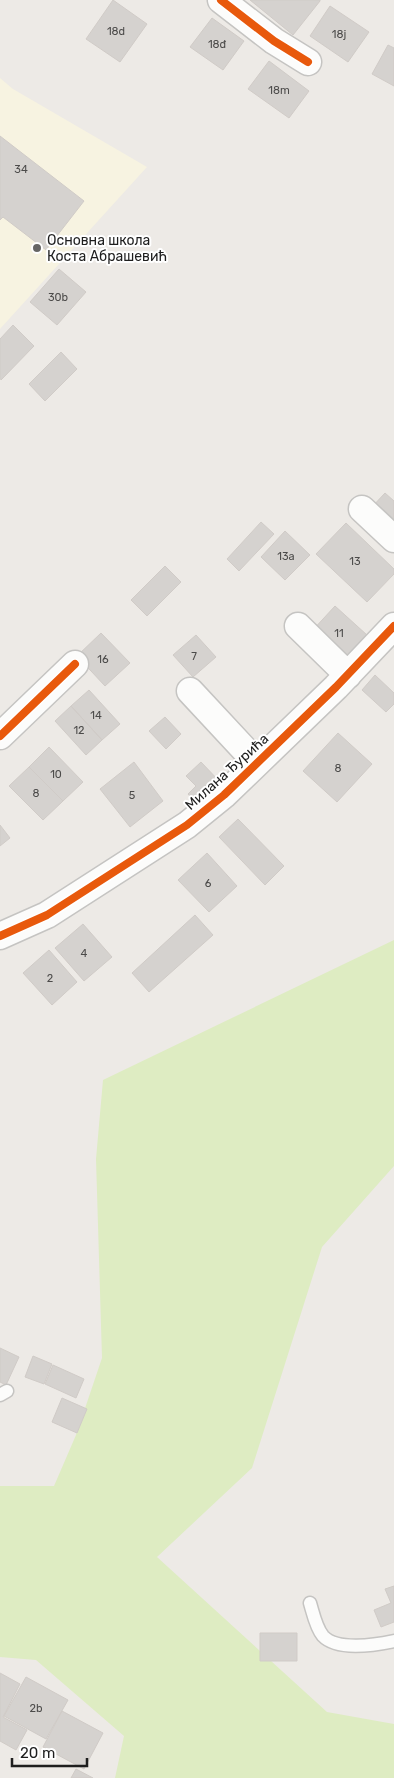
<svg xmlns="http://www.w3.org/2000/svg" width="394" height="1778" font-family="Rubik,sans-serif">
<rect width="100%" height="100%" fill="#edeae6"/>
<path fill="#f7f3e1" d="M0,78L13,89L147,167L0,329Z"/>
<path fill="#deecc2" d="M394,940V1166L322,1247L252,1468L157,1557L327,1712L394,1724V1778H115L124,1736L36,1660L0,1657V1486H54L76,1435L102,1358L96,1159L103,1080Z"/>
<path fill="#d5d2cf" stroke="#d0cbc7" d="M113,0L147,24L120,62L86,39Z
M250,0H320V1L293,35Z
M330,6L369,32L348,62L310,36Z
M212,18L244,41L223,70L190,47Z
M388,45L394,48V86L372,74Z
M269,61L309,91L289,118L248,89Z
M0,136L84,201L46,250L3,217L0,220Z
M59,269L86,292L57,325L30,302Z
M13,325L34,346L1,380L0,378V339Z
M61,352L77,369L45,401L29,384Z
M385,493L394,501V530L371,508Z
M261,522L274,534L239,571L227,559Z
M346,523L394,569V574L367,602L316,554Z
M285,531L310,555L285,580L261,557Z
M165,566L181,582L147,616L131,600Z
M335,606L367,635L343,661L311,632Z
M101,633L130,663L105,686L77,656Z
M196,635L216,657L193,677L173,655Z
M375,675L394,693V704L386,712L362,690Z
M89,690L120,724L102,740L71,706Z
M71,706L102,740L86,755L55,721Z
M165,717L181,734L166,749L149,731Z
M338,733L372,764L337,802L303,771Z
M49,747L83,782L63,801L29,767Z
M134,762L163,801L130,827L100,789Z
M201,762L221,783L198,805L188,794L196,786L186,776Z
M29,767L63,801L43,820L9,786Z
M238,819L284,866L265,885L219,837Z
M0,825L10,838L0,846Z
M207,853L237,886L209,912L178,880Z
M195,915L213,935L149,992L132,973Z
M83,924L112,957L84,981L55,948Z
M49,950L77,982L52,1005L23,973Z
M0,1348L19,1357L6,1385L0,1382Z
M33,1356L52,1364L44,1384L25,1377Z
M53,1365L84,1379L76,1398L45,1384Z
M62,1398L87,1409L77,1433L52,1422Z
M394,1586V1622L381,1627L374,1610L391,1603L385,1589Z
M260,1633H297V1661H260Z
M0,1673L20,1684L3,1717L27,1730L16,1750L0,1741Z
M26,1677L68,1700L46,1739L4,1716Z
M62,1711L103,1733L84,1769L43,1747Z
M76,1769L93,1778H71Z"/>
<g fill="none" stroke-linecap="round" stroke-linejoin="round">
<g stroke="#c5c4c2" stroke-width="15">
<path id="lane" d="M0,1395L7,1391
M310,1603C313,1613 316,1628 323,1636C337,1651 375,1645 394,1641"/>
</g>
<g stroke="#c5c4c2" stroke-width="29">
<path id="street" d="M221,0L274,41L308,62
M362,509L394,539
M298,626L348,675
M190,691L257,763
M0,736L75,664
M0,936L47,915L187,825L224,795L336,687L394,626"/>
</g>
<use href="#lane" stroke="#fcfcfb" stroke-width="12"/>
<use href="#street" stroke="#fcfcfb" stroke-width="26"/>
<g stroke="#fff" stroke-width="11">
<path id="cycleway" d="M221,0L274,41L308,62
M0,736L75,664
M0,936L47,915L187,825L224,795L336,687L394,626"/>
</g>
<use href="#cycleway" stroke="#e8590c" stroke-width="8"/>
</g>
<circle fill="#666564" stroke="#fff" stroke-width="2" cx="37" cy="248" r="5"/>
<g text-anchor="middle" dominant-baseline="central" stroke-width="4" stroke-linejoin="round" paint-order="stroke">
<g font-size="11" fill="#4c4b4a">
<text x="116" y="31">18d</text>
<text x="339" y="34">18j</text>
<text x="217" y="44">18đ</text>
<text x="279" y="90">18m</text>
<text x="21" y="169">34</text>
<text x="58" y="297">30b</text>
<text x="286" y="556">13a</text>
<text x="355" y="561">13</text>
<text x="339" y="633">11</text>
<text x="194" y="656">7</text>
<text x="103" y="659">16</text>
<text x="96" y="715">14</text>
<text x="79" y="730">12</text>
<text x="338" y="768">8</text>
<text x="56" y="774">10</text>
<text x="36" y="793">8</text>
<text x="132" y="795">5</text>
<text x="208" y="883">6</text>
<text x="84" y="953">4</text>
<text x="50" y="978">2</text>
<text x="36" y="1708">2b</text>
</g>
<g font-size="14" fill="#1e1e1e" stroke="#fff" text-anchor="start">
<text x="47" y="240">Основна школа<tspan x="47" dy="16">Коста Абрашевић</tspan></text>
</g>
<g font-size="14" fill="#1e1e1e" stroke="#fff">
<text transform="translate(227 772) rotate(-42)">Милана Ђурића</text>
</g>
</g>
<path d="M12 1758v8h75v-8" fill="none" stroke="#1e1e1e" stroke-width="2.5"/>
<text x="20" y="1758" font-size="15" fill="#1e1e1e" stroke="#ffffff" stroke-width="4" paint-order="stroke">20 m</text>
</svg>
